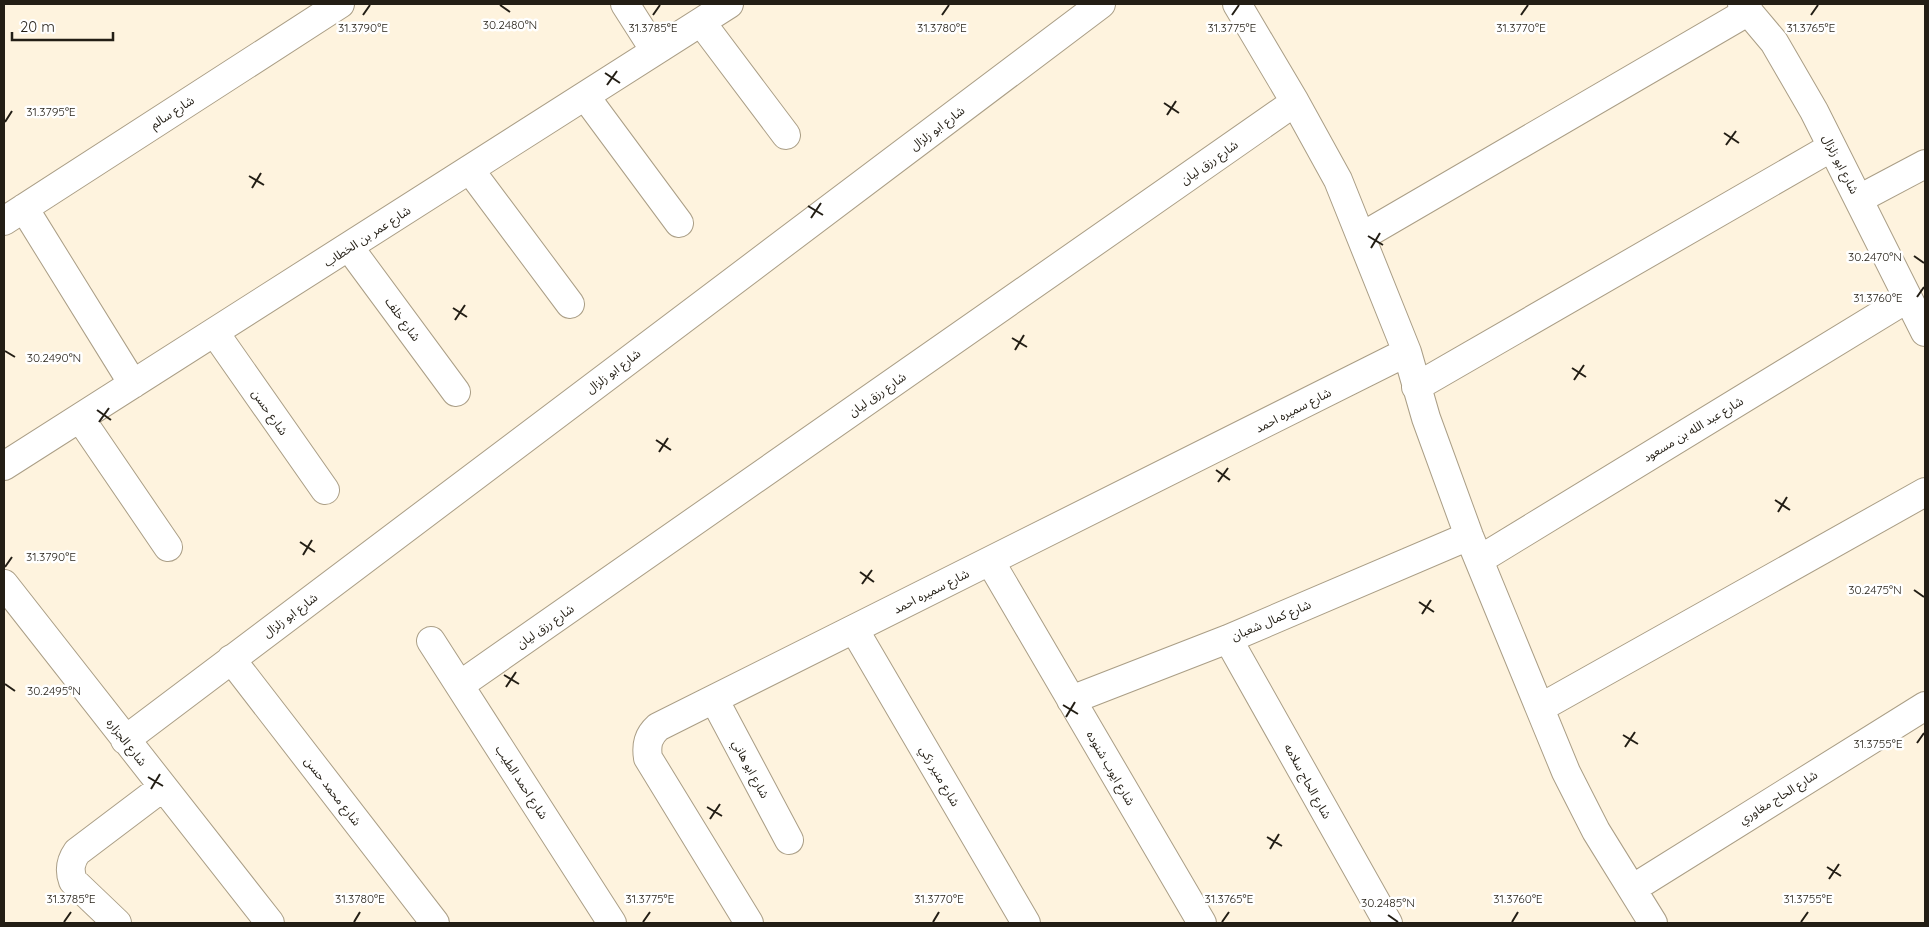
<svg xmlns="http://www.w3.org/2000/svg" width="1929" height="927" font-family="Quicksand,'Noto Sans Arabic',sans-serif">
<rect width="100%" height="100%" fill="#fef3de"/>
<g fill="none" stroke-linecap="round" stroke-linejoin="round">
<g stroke="#aa9e86" stroke-width="30">
<path id="minor" d="M625,4L655,51
M1237,4L1295,102L1338,180L1407,352L1426,418L1469,536L1566,772L1596,831L1653,923
M1742,4L1774,42L1814,111L1925,332
M701,22L786,135
M585,96L679,223
M470,170L570,304
M1859,199L1925,164
M24,208L133,384
M4,221L340,4
M1361,237L1749,11
M349,247L456,392
M215,333L325,490
M1416,387L1832,147
M80,418L168,547
M4,466L729,4
M1479,560L1908,298
M990,561L1202,923
M4,584L270,923
M854,629L1026,923
M1228,639L1388,923
M431,641L612,923
M231,659L435,923
M460,685L1295,102
M714,699L789,840
M1071,700L1228,639L1469,536
M1540,708L1925,492
M125,740L1101,4
M1632,889L1925,706
M117,923L73,881C69,870 70,862 77,852L163,787
M749,923L648,758C646,745 648,736 658,727L1407,352"/>
</g>
<use href="#minor" stroke="#fff" stroke-width="28"/>
</g>
<path fill="none" stroke="#231e15" stroke-width="2" d="M500,5L510,12M363,15L370,5M653,15L660,5M942,15L949,5M1232,15L1239,5M1521,15L1528,5M1811,15L1818,5M605,73L620,83M607,85L617,71M1164,103L1179,113M1167,115L1176,101M5,122L12,111M1724,133L1739,143M1726,145L1736,131M249,176L264,185M252,188L261,173M808,206L823,215M811,218L821,203M1368,236L1383,245M1371,248L1380,233M1914,256L1924,263M1917,297L1924,287M453,308L467,317M455,320L465,305M1012,338L1027,347M1015,350L1024,335M5,351L15,357M1572,368L1586,377M1574,380L1584,365M97,410L111,420M99,422L109,408M656,440L671,450M659,452L668,438M1216,470L1230,480M1218,482L1228,468M1775,500L1790,510M1778,512L1787,497M300,542L315,552M303,555L312,540M5,567L12,557M860,572L874,582M862,584L872,570M1914,590L1924,597M1419,602L1434,612M1422,614L1431,600M504,675L519,684M5,684L15,691M506,687L516,672M1063,705L1078,714M1066,717L1075,702M1623,735L1638,744M1917,743L1924,733M1625,747L1635,732M148,777L163,786M151,789L160,774M707,807L722,816M710,819L720,804M1267,837L1282,846M1270,849L1279,834M1827,867L1841,876M1829,879L1839,864M1388,915L1398,922M64,922L71,912M354,922L360,912M643,922L650,912M933,922L939,912M1222,922L1229,912M1512,922L1518,912M1801,922L1808,912"/>
<g text-anchor="middle" dominant-baseline="central" stroke-width="5" stroke-linejoin="round" paint-order="stroke">
<g font-size="12" fill="#231e15" stroke="#fff">
<text transform="translate(172 112) rotate(-33)">شارع سالم</text>
<text transform="translate(937 128) rotate(-37)">شارع ابو زلزال</text>
<text transform="translate(1209 162) rotate(-35)">شارع رزق ليان</text>
<text transform="translate(1841 164) rotate(63)">شارع ابو زلزال</text>
<text transform="translate(367 236) rotate(-33)">شارع عمر بن الخطاب</text>
<text transform="translate(403 319) rotate(54)">شارع خلف</text>
<text transform="translate(613 371) rotate(-37)">شارع ابو زلزال</text>
<text transform="translate(877 394) rotate(-35)">شارع رزق ليان</text>
<text transform="translate(1293 410) rotate(-27)">شارع سميره احمد</text>
<text transform="translate(270 412) rotate(55)">شارع حسن</text>
<text transform="translate(1693 429) rotate(-31)">شارع عبد الله بن مسعود</text>
<text transform="translate(931 591) rotate(-27)">شارع سميره احمد</text>
<text transform="translate(290 615) rotate(-37)">شارع ابو زلزال</text>
<text transform="translate(1271 620) rotate(-23)">شارع كمال شعبان</text>
<text transform="translate(545 626) rotate(-35)">شارع رزق ليان</text>
<text transform="translate(127 742) rotate(52)">شارع الجزاره</text>
<text transform="translate(1111 768) rotate(60)">شارع ايوب شنوده</text>
<text transform="translate(751 769) rotate(62)">شارع ابو هاني</text>
<text transform="translate(940 776) rotate(60)">شارع منير زكي</text>
<text transform="translate(1308 781) rotate(61)">شارع الحاج سلامه</text>
<text transform="translate(522 782) rotate(57)">شارع احمد الطيب</text>
<text transform="translate(333 791) rotate(52)">شارع محمد حسن</text>
<text transform="translate(1778 797) rotate(-32)">شارع الحاج مغاوري</text>
</g>
</g>
<g font-size="12" text-anchor="middle" fill="#231e15" stroke="#fff" stroke-width="5" stroke-linejoin="round" paint-order="stroke">
<text x="510" y="29">30.2480°N</text>
<text x="363" y="32">31.3790°E</text>
<text x="653" y="32">31.3785°E</text>
<text x="942" y="32">31.3780°E</text>
<text x="1232" y="32">31.3775°E</text>
<text x="1521" y="32">31.3770°E</text>
<text x="1811" y="32">31.3765°E</text>
<text x="51" y="116">31.3795°E</text>
<text x="1875" y="261">30.2470°N</text>
<text x="1878" y="302">31.3760°E</text>
<text x="54" y="362">30.2490°N</text>
<text x="51" y="561">31.3790°E</text>
<text x="1875" y="594">30.2475°N</text>
<text x="54" y="695">30.2495°N</text>
<text x="1878" y="748">31.3755°E</text>
<text x="71" y="903">31.3785°E</text>
<text x="360" y="903">31.3780°E</text>
<text x="650" y="903">31.3775°E</text>
<text x="939" y="903">31.3770°E</text>
<text x="1229" y="903">31.3765°E</text>
<text x="1518" y="903">31.3760°E</text>
<text x="1808" y="903">31.3755°E</text>
<text x="1388" y="907">30.2485°N</text>
</g>
<rect width="1929" height="927" fill="none" stroke="#231e15" stroke-width="10"/>
<path d="M12 32v8h101v-8" fill="none" stroke="#231e15" stroke-width="2.5"/>
<text x="20" y="32" font-size="15" fill="#231e15" stroke="#ffffff" stroke-width="4" paint-order="stroke">20 m</text>
</svg>
